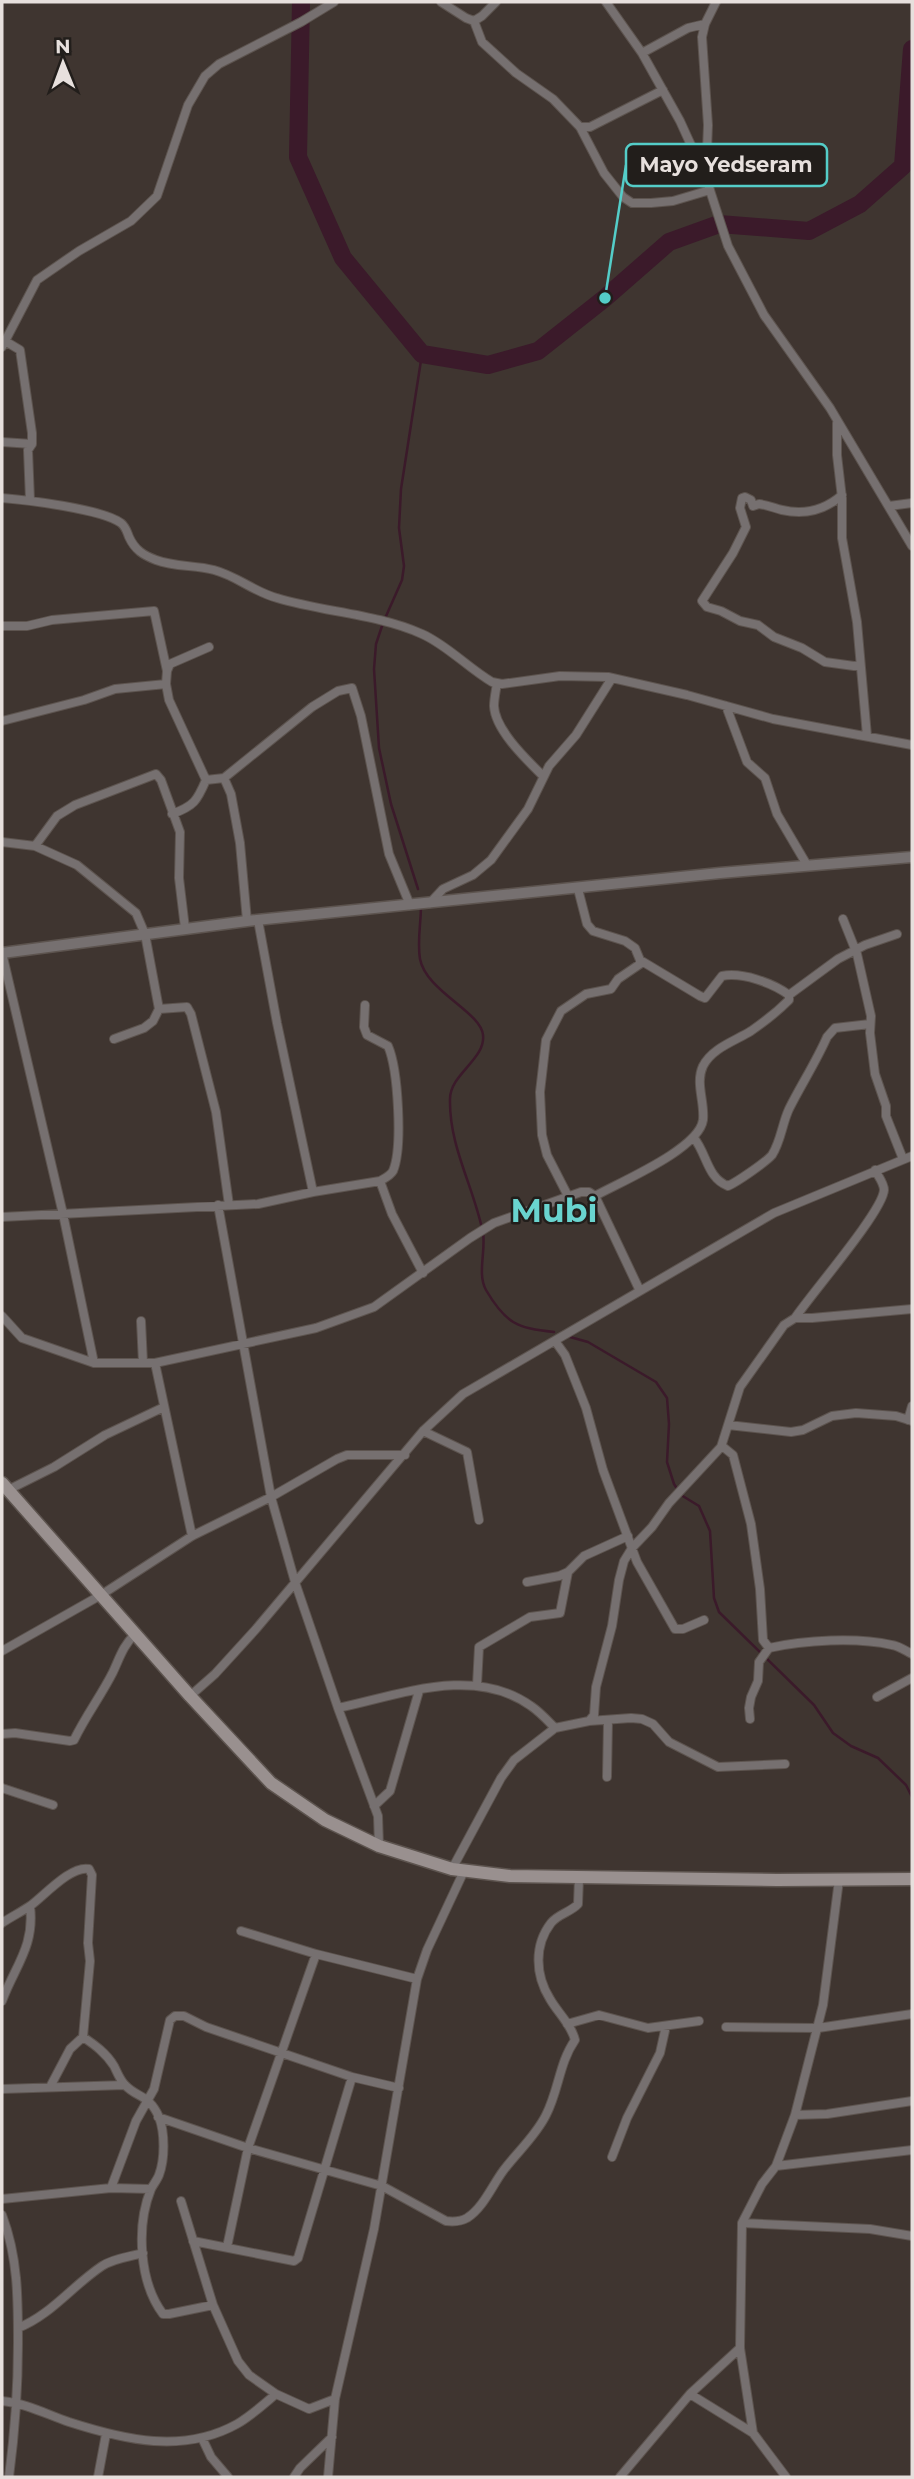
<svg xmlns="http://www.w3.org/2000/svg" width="914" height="2479" font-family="Montserrat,sans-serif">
<rect width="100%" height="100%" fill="#3f3530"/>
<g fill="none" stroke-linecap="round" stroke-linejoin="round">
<path stroke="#3b1a2a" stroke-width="2.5" d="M418,889L391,804L379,748L374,669L376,644L383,623L402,580L404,566L399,528L401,489L422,354
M421,906C421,923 417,942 420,959C426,991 481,1012 483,1035C486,1059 450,1074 450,1099C449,1147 474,1187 483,1233C486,1251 477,1274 486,1290C506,1324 517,1328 554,1332
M570,1337L588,1342L656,1382L667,1398L669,1424L667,1462L674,1484L681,1495L699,1506L710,1531L714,1598L719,1612L814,1705L833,1733L851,1746L878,1758L906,1785L912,1797"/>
<path stroke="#3b1a2a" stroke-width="18" d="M301,2L298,157L343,258L422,354L488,365L538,351L605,298L669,242L719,224L809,231L860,204L903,166L912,49"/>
<g stroke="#5d544f" stroke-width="10">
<path id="minor" d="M441,2L466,18L474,21
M606,2L642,53L680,121L706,178L728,246L764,315L830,408L912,546
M474,21L482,42L516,73L553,99L580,127L604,173L623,197L632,203H651L673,201L710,190
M474,21L482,16L496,2
M642,53L688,28L705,24
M580,127H590L663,90
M706,175L708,125L702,37L705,24L716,2
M5,341L20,350L32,433V444L28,450L30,500
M2,347L37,280L79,251L131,221L157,196L188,105L205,76L219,64L301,22L334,2
M837,423V455L842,498V538L857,622L867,736
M2,442L32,444
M842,495C825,510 804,515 782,510C774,508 767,505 759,504L753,506L751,500L745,497L742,498L740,508L746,527L733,553L702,601L707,607L721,611L740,621L758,625L774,637L802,648L825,662L854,666L860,665
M2,498C27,500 102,509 121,523C126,527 127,532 129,537C135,550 143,555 156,560C175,567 195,565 214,570C237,576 254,592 277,598C323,612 378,614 422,634C447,645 468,668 492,682L502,684L560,676L608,677L687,695L773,719L912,745
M889,506L912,503
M2,626H27L52,620L154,611L167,671L166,684L169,700L206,780C197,801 194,806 172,814
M167,671L170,664L209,647
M497,683C496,690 494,699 494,706C495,730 527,760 543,776
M726,706L747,762L765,778L777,814L807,865
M2,721L84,700L115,689L166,684
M224,778L231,794L240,843L247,921
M206,780L224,778L312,707L338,691L352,688L361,716L389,854L410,905
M2,842L35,846L77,865L136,913L145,934L159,1009L153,1021L144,1028L114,1039
M35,846L57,816L75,805L156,774L161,780L180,832L179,878L185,928
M578,889L587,924L593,931L625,941L635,948L640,960L700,996L705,998L722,976C742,972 773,983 789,995
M430,903L443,889L473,875L491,860L528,809L549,766L576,735L612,678
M843,919L857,954L871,1016L870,1033L875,1074L886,1106V1116L903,1159
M258,920L277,1023L313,1192
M2,953L63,1214L94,1363
M159,1009L187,1007L191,1014L216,1112L229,1205
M694,1138C707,1154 707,1178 728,1186C737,1182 766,1162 772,1155C781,1141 782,1124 789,1109C801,1085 816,1062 827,1037L835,1028L870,1024
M380,1181L392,1214L423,1273
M568,1196L547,1155L542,1135L540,1092L546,1040L561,1011L586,994L611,989L618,979L640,964V960
M595,1196C620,1182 699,1149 703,1120C705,1102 695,1083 703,1066C712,1048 735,1041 751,1031C764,1022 777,1012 789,1000V995L838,959L865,945L897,934
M218,1205L271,1497L295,1582L338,1708L378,1816L379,1846
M2,1217L258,1204L313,1192L380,1181C385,1178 390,1176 393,1171C403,1147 398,1069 388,1046L367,1035L364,1027L365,1005
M2,1316L22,1338L94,1363H155L316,1328L374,1307L470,1238L494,1223L581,1192H589L595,1196L640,1291
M795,1318H812L912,1309
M141,1321L143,1363
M555,1341L565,1355L586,1408L603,1470L637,1562L675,1629H683L704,1620
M155,1363L192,1536
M908,1420L912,1406
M728,1425L791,1432L803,1430L832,1416L856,1413L896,1416L912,1421
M423,1431L467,1452L479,1520
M722,1446L733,1455L751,1524L760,1589L763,1640L769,1648C804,1640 857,1637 892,1645C899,1646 906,1651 912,1654
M8,1490L54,1467L105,1435L164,1407
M527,1582L559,1576L568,1572L584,1556L628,1536
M2,1651L101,1595L192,1536L271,1497L337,1459L347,1455H405
M477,1685L479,1647L530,1617L560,1613L568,1572
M190,1696L215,1674L256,1629L423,1431L463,1394L774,1213L912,1156
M877,1697L912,1678
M338,1708C400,1695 474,1665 531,1706C540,1712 548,1721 555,1728
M750,1719L749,1708L751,1697L758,1681L759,1662L769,1648
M589,1721L631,1718L642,1719L653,1724L669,1742L718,1767L785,1764
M2,1734L15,1733L70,1741L74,1740C86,1715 101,1696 113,1672C120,1657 123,1646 135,1634
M607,1777L608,1721
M2,1788L53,1805
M374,1806L390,1791L419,1691
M452,1869L501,1778L514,1760L555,1728L589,1721L594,1715L596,1687L612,1626L619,1580L624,1561L632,1548L652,1527L669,1503L721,1447L740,1387L784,1325L795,1318C811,1294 883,1211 884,1190C884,1183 878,1176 875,1170
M2,1923C11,1917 21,1912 30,1906C44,1896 71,1865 89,1869L92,1875L88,1943L90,1961L83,2037L70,2049L50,2087
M241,1931L316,1954L417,1979
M2,2001C15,1966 35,1946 30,1906
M567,2024L599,2015L648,2028L699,2021
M726,2027L818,2028L912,2014
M83,2037C95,2045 106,2053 114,2066C117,2072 120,2080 125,2085C137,2098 149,2094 159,2117C165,2133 165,2159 159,2175C157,2180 153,2185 151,2189C136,2226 139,2282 163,2314H169L213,2305
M2,2089L125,2085
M795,2115L827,2114L912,2101
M158,2117L248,2148L382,2186L446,2221C454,2222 460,2222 467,2218C483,2208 492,2186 503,2171C517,2152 535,2137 546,2115C559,2090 559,2063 575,2040C571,2024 558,2013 550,1999C535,1975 534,1945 551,1923C558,1914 571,1912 578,1904L579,1878
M612,2157L627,2118L660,2053L666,2026
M776,2166L912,2150
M111,2188L136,2121L154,2089L170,2020L175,2016H184L206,2027L352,2077L399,2088
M2,2199L111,2188L151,2189
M181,2201L213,2305L238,2361L249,2375L276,2394
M2,2215C18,2257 18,2298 18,2343C18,2389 15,2431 9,2477
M742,2223L870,2229L912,2236
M193,2241L294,2261L298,2258L352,2077
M227,2247L248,2148L316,1954
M18,2328C51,2315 72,2286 102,2266C114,2258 129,2257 143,2253
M690,2394L753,2433L786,2477
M2,2401C25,2403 46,2414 69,2422C125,2440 183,2454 237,2424C251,2416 264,2404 276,2394L309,2409L335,2399
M753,2433L740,2348L742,2223L762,2184L776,2166L795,2115L823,2005L839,1880
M202,2438L211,2457L228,2477
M98,2477L106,2434
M294,2477L300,2468L332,2437
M328,2477L335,2399L374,2229L417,1979L427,1950L464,1871
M620,2477L690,2394L740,2348"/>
</g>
<g stroke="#5d544f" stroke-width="13">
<path id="tertiary" d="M2,953L247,921L720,873L912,857"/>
</g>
<g stroke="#5d544f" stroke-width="15">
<path id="secondary" d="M2,1483L190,1696L271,1783L325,1820L379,1846L452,1869L510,1876L777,1880L912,1879"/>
</g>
<use href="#minor" stroke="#767070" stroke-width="8"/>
<use href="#tertiary" stroke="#767070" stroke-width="10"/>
<use href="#secondary" stroke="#99908f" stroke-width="12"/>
</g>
<g text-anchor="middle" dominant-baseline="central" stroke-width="5" stroke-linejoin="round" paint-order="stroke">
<g font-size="33" font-weight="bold" fill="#69d4cf" stroke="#221e1b">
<text x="554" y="1210">Mubi</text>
</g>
</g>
<path fill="none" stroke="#54cdc8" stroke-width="2.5" d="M605 298L626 165"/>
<circle fill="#54cdc8" stroke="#221e1b" stroke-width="2.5" cx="605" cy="298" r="7"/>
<rect fill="#221e1b" stroke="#54cdc8" stroke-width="2.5" x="626" y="144" width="201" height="42" rx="7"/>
<g font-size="21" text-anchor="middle" font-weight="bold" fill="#e7e0dd">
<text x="726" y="172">Mayo Yedseram</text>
</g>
<rect width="914" height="2479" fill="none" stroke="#e7e0dd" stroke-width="7"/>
<g transform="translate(63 63) rotate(359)" stroke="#221e1b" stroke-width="5" paint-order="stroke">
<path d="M0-5L12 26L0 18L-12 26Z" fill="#e7e0dd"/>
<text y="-10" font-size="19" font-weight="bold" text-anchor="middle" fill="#e7e0dd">N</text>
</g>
</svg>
